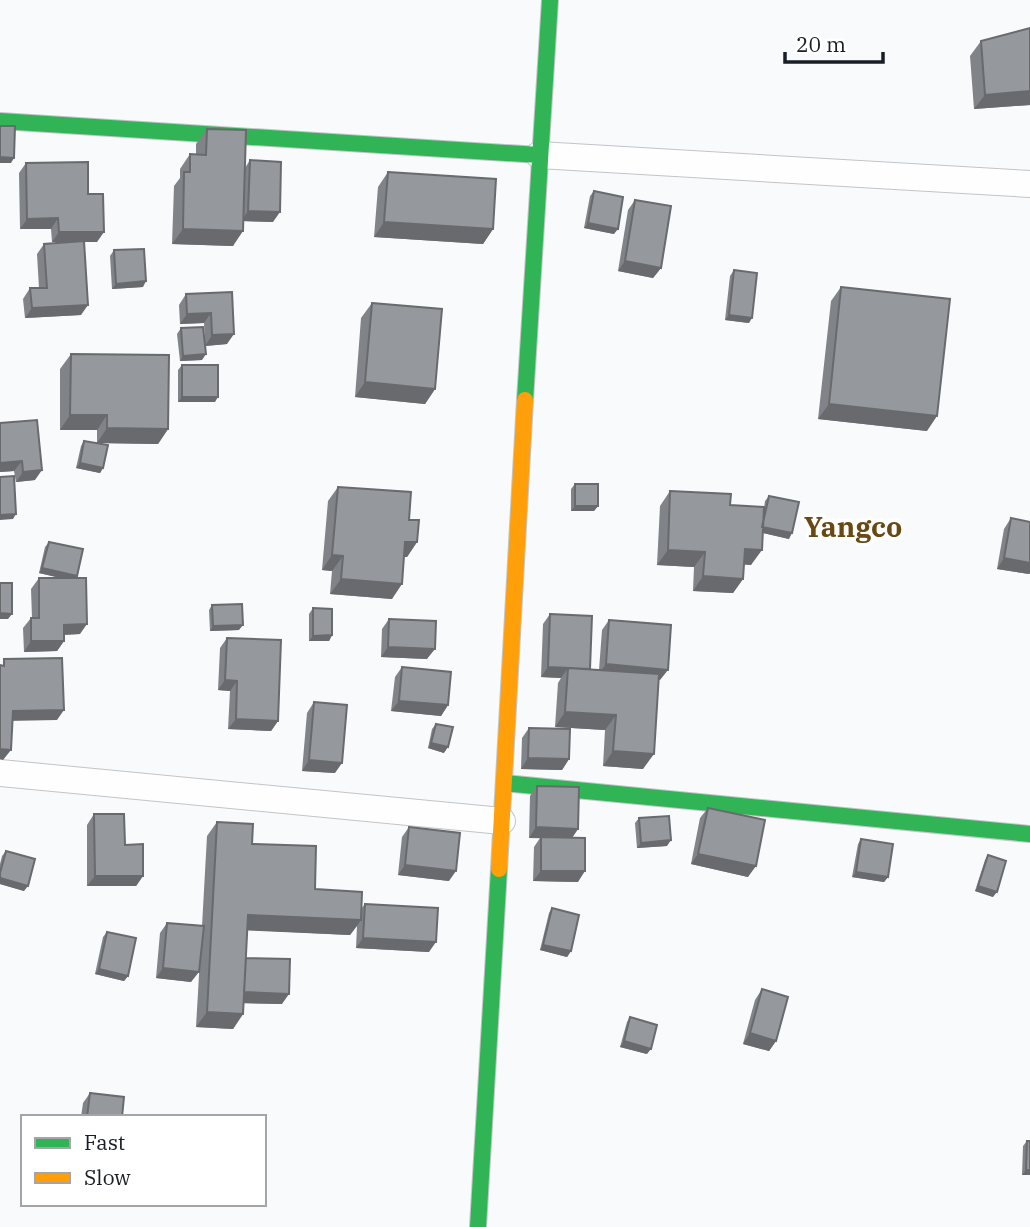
<svg xmlns="http://www.w3.org/2000/svg" width="1030" height="1227" font-family="'IBM Plex Serif',serif">
<rect width="100%" height="100%" fill="#f8fafc"/>
<g fill="none" stroke-linecap="round" stroke-linejoin="round">
<g stroke="#c1c5c9" stroke-width="28">
<path id="street" d="M539,155L1030,184
M0,773L502,821"/>
</g>
<g stroke="#c1c5c9" stroke-width="18">
<path id="fast" d="M0,121L539,155
M525,400L550,0
M504,783L1030,834
M478,1227L499,869"/>
</g>
<g stroke="#c1c5c9" stroke-width="18">
<path id="slow" d="M499,869L525,400"/>
</g>
<use href="#street" stroke="#fefeff" stroke-width="26"/>
<use href="#fast" stroke="#30b455" stroke-width="16"/>
<use href="#slow" stroke="#ff9f0a" stroke-width="16"/>
</g>
<path fill="#808387" d="M1030,28V105L974,109L970,56L981,41Z
M207,129L245,168L250,160L273,222L243,221L233,246L172,244L174,186L180,178V169L190,154L196,155V144Z
M26,163L88,194L97,242H84L81,315L25,318L23,299L30,288H39L37,254L44,244L67,242H52L51,229H20L19,173Z
M388,172L493,229L483,244L374,237L378,187Z
M594,191L614,234L584,228L590,196Z
M635,200L661,268L653,278L618,271L628,210Z
M114,250L143,287L112,289L110,256Z
M734,270L749,323L725,320L730,276Z
M841,287L927,431L818,419L831,301Z
M232,292L227,344L205,346L204,323L180,324L179,305L186,294Z
M372,303L435,389L425,404L355,397L361,318Z
M181,328L202,360L180,361L177,334Z
M71,354L168,429L158,444L97,443L103,468L100,473L76,468L81,446L84,441L97,443V430H60V369Z
M182,365L215,402H178V370Z
M0,423L35,480L16,482L14,471L0,472Z
M575,484L598,506L594,511H571V489Z
M338,487L417,542L407,557H404L392,599L330,594L332,571L322,570L328,501Z
M670,491L730,505L764,508L765,501L769,496L789,539L763,533L751,565L744,564L743,579L733,593L693,591L694,567L657,565L660,506Z
M1011,518L1030,522V573L1029,574L997,569L1004,529Z
M49,542L75,578L80,634L64,635V641L57,651L24,652L23,628L31,618H32L31,589L39,578H61L39,573L45,547Z
M212,605L239,630L210,631L209,610Z
M313,608L332,635L329,641H309V614Z
M550,614L590,669L599,670L602,630L609,620L660,680H658L643,769L603,766L605,730L555,727L558,683L561,678L541,677L543,624Z
M389,619L427,659L381,657L382,629Z
M227,638L278,721L271,731L228,729L230,691L218,690L220,648Z
M402,667L448,705L441,716L391,711L395,677Z
M314,702L335,773L302,771L307,713Z
M436,724L444,753L428,748L432,729Z
M529,728L569,759L562,770L521,769L522,738Z
M537,786L578,829L572,838L578,882L533,881L534,847L540,838H529L530,796Z
M708,808L748,877L691,864L700,818Z
M94,814L125,845L143,876L136,886H87V825Z
M639,818L667,846L637,848L635,823Z
M217,822L252,844L315,889L361,909L365,904L429,952L356,948L357,926L350,935L247,930L246,958L282,1004L244,1003L243,1014L233,1029L196,1027L200,958L191,982L156,978L160,933L167,923L202,926L207,836Z
M409,827L449,881L398,875L402,837Z
M861,839L888,877L884,882L852,877L858,844Z
M6,851L24,891L0,884V864L2,856Z
M988,855L993,897L975,891L985,860Z
M552,908L571,951L567,957L540,950L549,913Z
M107,932L128,976L124,981L95,974L103,937Z
M762,989L776,1041L769,1051L743,1044L755,1000Z
M630,1017L647,1054L620,1047L627,1022Z
M90,1093L122,1117H81L83,1103Z
M1027,1141L1030,1175H1022L1023,1146Z"/>
<path fill="#686a6e" d="M1030,91V105L974,109L985,95Z
M0,157L14,158L11,163H0Z
M248,211L280,212L273,222L241,221Z
M58,218L51,229H20L27,219Z
M384,222L493,229L483,244L374,237Z
M588,223L618,229L614,234L584,228Z
M183,229L243,231L233,246L172,244Z
M59,232H104L97,242H52Z
M625,261L661,268L653,278L618,271Z
M146,281L143,287L112,289L116,284Z
M88,305L81,315L25,318L32,308Z
M211,313L204,323L180,324L187,314Z
M729,315L752,318L749,323L725,320Z
M234,334L227,344L205,346L212,335Z
M206,354L202,360L180,361L183,356Z
M365,382L435,389L425,404L355,397Z
M182,397H218L215,402H178Z
M829,404L937,416L927,431L818,419Z
M70,415H107L97,430H60Z
M107,428L168,429L158,444L97,443Z
M22,461L14,471L0,472V463Z
M80,463L103,468L100,473L76,468Z
M42,470L35,480L16,482L23,472Z
M575,506H598L594,511H571Z
M16,514L13,519L0,520V515Z
M762,527L792,533L789,539L759,532Z
M405,542H417L407,557H395Z
M745,549L762,550L751,565L734,564Z
M668,550L705,552L694,567L657,565Z
M332,555L343,556L332,571L322,570Z
M1004,558L1030,563V573L1029,574L997,569Z
M42,568L77,576L73,581L39,573Z
M703,576L743,579L733,593L693,591Z
M341,579L402,584L392,599L330,594Z
M0,613L12,614L8,619H0Z
M87,624L80,634L57,635L64,625Z
M243,625L239,630L210,631L213,626Z
M332,635L329,641H309L313,636Z
M31,641H64L57,651L24,652Z
M388,647L435,649L427,659L381,657Z
M606,664L668,670L660,680L598,675Z
M548,667L590,669L568,668L561,678L541,677Z
M225,680L237,681L230,691L218,690Z
M399,701L448,705L441,716L391,711Z
M64,710L57,720L6,721L13,711Z
M565,712L616,715L605,730L555,727Z
M236,719L278,721L271,731L228,729Z
M431,743L448,747L444,753L428,748Z
M0,749L11,750L3,760L0,759Z
M613,751L654,754L643,769L603,766Z
M528,758L569,759L562,770L521,769Z
M309,760L342,763L335,773L302,771Z
M536,827L578,829L571,839L529,838Z
M671,840L667,846L637,848L641,843Z
M698,854L756,866L748,877L691,864Z
M405,865L456,871L449,881L398,875Z
M541,871H585L578,882L533,881Z
M856,872L888,877L884,882L852,877Z
M95,876H143L136,886H87Z
M0,878L28,886L24,891L0,884Z
M978,886L997,892L993,897L975,891Z
M248,915L361,920L350,935L238,930Z
M363,938L436,942L429,952L356,948Z
M543,945L571,951L567,957L540,950Z
M163,968L199,972L191,982L156,978Z
M99,969L128,976L124,981L95,974Z
M241,992L289,994L282,1004L234,1003Z
M207,1012L243,1014L233,1029L196,1027Z
M750,1033L776,1041L769,1051L743,1044Z
M624,1041L651,1049L647,1054L620,1047Z
M1026,1170H1030V1175H1022Z"/>
<path fill="#95989d" stroke="#686a6e" stroke-width="2" d="M1030,28V91L985,95L981,41Z
M0,126H15L14,158L0,157Z
M207,129L246,130L243,231L183,229L184,172H190V154L206,155Z
M250,160L281,162L280,212L248,211Z
M88,162V194H103L104,232H59L58,218L27,219L26,163Z
M388,172L496,179L493,229L384,222Z
M594,191L623,197L618,229L588,223Z
M635,200L671,206L661,268L625,261Z
M84,241L88,305L32,308L30,288H47L44,244Z
M144,249L146,281L116,284L114,250Z
M734,270L757,273L752,318L729,315Z
M841,287L950,299L937,416L829,404Z
M232,292L234,334L212,335L211,313L187,314L186,294Z
M372,303L442,309L435,389L365,382Z
M203,327L206,354L183,356L181,328Z
M71,354L169,355L168,429L107,428V415H70Z
M182,365H218V397H182Z
M37,420L42,470L23,472L22,461L0,463V423Z
M84,441L108,445L103,468L80,463Z
M14,476L16,514L0,515V477Z
M575,484H598V506H575Z
M338,487L411,492L409,520H419L417,542H405L402,584L341,579L343,556L332,555Z
M670,491L731,494L730,505L764,507L762,550L745,549L743,579L703,576L705,552L668,550Z
M769,496L799,502L792,533L762,527Z
M1011,518L1030,522V563L1004,558Z
M49,542L83,549L77,576L42,568Z
M39,578H86L87,624L64,625V641H31V618H39Z
M0,583H12V614L0,613Z
M242,604L243,625L213,626L212,605Z
M313,608L332,609V635L313,636Z
M550,614L592,616L590,669L548,667Z
M389,619L436,621L435,649L388,647Z
M609,620L671,625L668,670L606,664Z
M227,638L281,640L278,721L236,719L237,681L225,680Z
M62,658L64,710L13,711L11,750L0,749V665L4,666V659Z
M402,667L451,672L448,705L399,701Z
M568,668L659,674L654,754L613,751L616,715L565,712Z
M314,702L347,705L342,763L309,760Z
M436,724L453,727L448,747L431,743Z
M529,728L570,729L569,759L528,758Z
M537,786L579,787L578,829L536,827Z
M708,808L765,820L756,866L698,854Z
M94,814H124L125,845L143,844V876H95Z
M669,816L671,840L641,843L639,818Z
M217,822L253,824L252,844L316,846L315,889L362,892L361,920L248,915L243,1014L207,1012Z
M409,827L460,833L456,871L405,865Z
M541,837L585,838V871H541Z
M861,839L893,844L888,877L856,872Z
M6,851L35,859L28,886L0,878V873Z
M988,855L1006,861L997,892L978,886Z
M365,904L438,908L436,942L363,938Z
M552,908L579,915L571,951L543,945Z
M167,923L204,926L199,972L163,968Z
M107,932L136,938L128,976L99,969Z
M246,958L290,959L289,994L244,992Z
M762,989L788,997L776,1041L750,1033Z
M630,1017L657,1025L651,1049L624,1041Z
M90,1093L124,1097L122,1117H87Z
M1027,1141H1030V1170H1026Z"/>
<g text-anchor="middle" dominant-baseline="central" stroke-width="7" stroke-linejoin="round" paint-order="stroke">
<g font-size="28" font-weight="bold" fill="#6a4814" stroke="#fff">
<text x="853" y="526">Yangco</text>
</g>
</g>
<rect x="21" y="1115" width="245" height="91" fill="#ffffff" stroke="#a3a5a8" stroke-width="2"/>
<rect x="35" y="1138" width="35" height="10" fill="#30b455" stroke="#a3a5a8" stroke-width="2"/>
<text x="84" y="1150" font-size="21" fill="#191e26">Fast</text>
<rect x="35" y="1173" width="35" height="10" fill="#ff9f0a" stroke="#a3a5a8" stroke-width="2"/>
<text x="84" y="1185" font-size="21" fill="#191e26">Slow</text>
<path d="M785 52v10h98v-10" fill="none" stroke="#191e26" stroke-width="3.5"/>
<text x="796" y="52" font-size="21" fill="#191e26" stroke="#ffffff" stroke-width="5" paint-order="stroke">20 m</text>
</svg>
